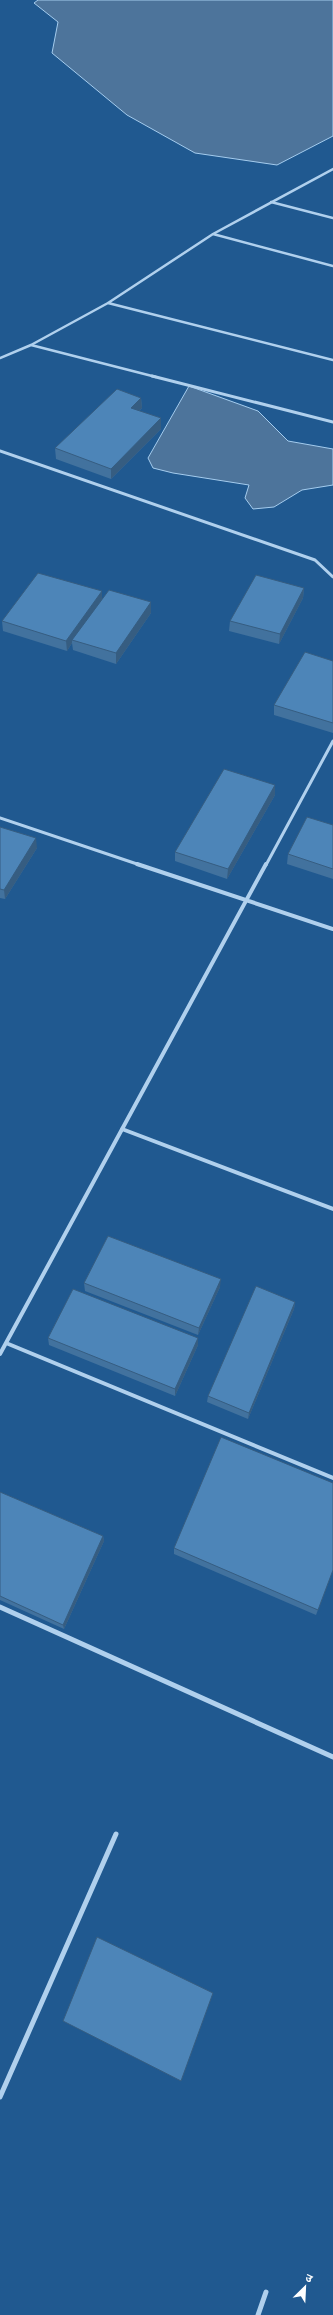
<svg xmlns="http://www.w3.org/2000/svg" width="333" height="2315" font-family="'Open Sans','Noto Sans Devanagari',sans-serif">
<rect width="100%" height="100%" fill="#205990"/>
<path fill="#4d749b" stroke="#a4ccee" d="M38,0H333V136L277,165L195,153L127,115L52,53L58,22L34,3Z
M189,386L258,411L288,441L333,449V485L302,490L274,507L253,509L245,498L249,485L173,473L153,468L148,458Z"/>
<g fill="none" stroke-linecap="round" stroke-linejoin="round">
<path stroke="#b0d0ed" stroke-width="2.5" d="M271,202L333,218
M213,234L333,266
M108,303L333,360
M31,345L156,377
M0,358L31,345L108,303L213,234L333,169"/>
<path stroke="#b0d0ed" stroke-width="3" d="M152,376L333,422
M0,451L315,560L333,577
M0,818L140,865
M266,865L333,741"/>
<path stroke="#b0d0ed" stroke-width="4" d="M137,864L333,929
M122,1129L333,1209
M6,1343L333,1478
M0,1354L266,864"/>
<path stroke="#b0d0ed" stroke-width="5" d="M0,1607L333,1757
M0,2097L116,1834
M258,2315L266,2292"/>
</g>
<path fill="#42729e" d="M141,398L142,408L139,411L161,418V429L111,479L56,459L55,448Z
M304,588L303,598L279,644L229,631L230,621Z
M102,591V599L151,613L116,664L73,650L72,643L67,651L3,631L2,621Z
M333,661V733L274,715V705Z
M275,785V795L227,879L175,861V852Z
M333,825V879L287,864L288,854Z
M0,827L37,848L5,899L0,898Z
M84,1283L220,1287L198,1335L85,1291Z
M295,1302L294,1309L248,1419L207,1402L208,1396Z
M48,1338H198V1345L175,1396L49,1345Z
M0,1492L103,1536L104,1541L64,1629L0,1600Z
M174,1548L333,1570L316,1615L174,1554Z"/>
<path fill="#365d81" d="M141,398L142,408L131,418V408Z
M161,418V429L111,479V469Z
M304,588L303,598L279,644L280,634Z
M102,591V602L72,640V643L67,651L66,641Z
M151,602V613L116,664V653Z
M275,785V795L227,879L228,869Z
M36,838L37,848L5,899L4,890Z
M221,1279L220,1287L198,1335L199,1328Z
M295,1302L294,1309L248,1419L249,1413Z
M198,1338V1345L175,1396V1389Z
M103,1536L104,1541L64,1629L63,1625Z"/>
<path fill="#4d85b8" stroke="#365d81" d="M117,389L141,398L131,408L161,418L111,469L55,448Z
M38,573L102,591L66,641L2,621Z
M256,575L304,588L280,634L230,621Z
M109,590L151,602L116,653L72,640Z
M305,652L333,661V723L274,705Z
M224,769L275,785L228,869L175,852Z
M307,817L333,825V869L288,854Z
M0,827L36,838L4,890L0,889Z
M108,1236L221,1279L199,1328L84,1283Z
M256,1286L295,1302L249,1413L208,1396Z
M73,1289L198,1338L175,1389L48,1338Z
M221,1437L333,1483V1570L318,1610L174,1548Z
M0,1492L103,1536L63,1625L0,1596Z
M97,1937L213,1993L181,2081L63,2021Z"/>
<g transform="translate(305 2287) rotate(24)" stroke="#205990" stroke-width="3" paint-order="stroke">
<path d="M0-3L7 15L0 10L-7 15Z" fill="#ffffff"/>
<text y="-6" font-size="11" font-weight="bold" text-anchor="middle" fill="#ffffff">उ</text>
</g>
</svg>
